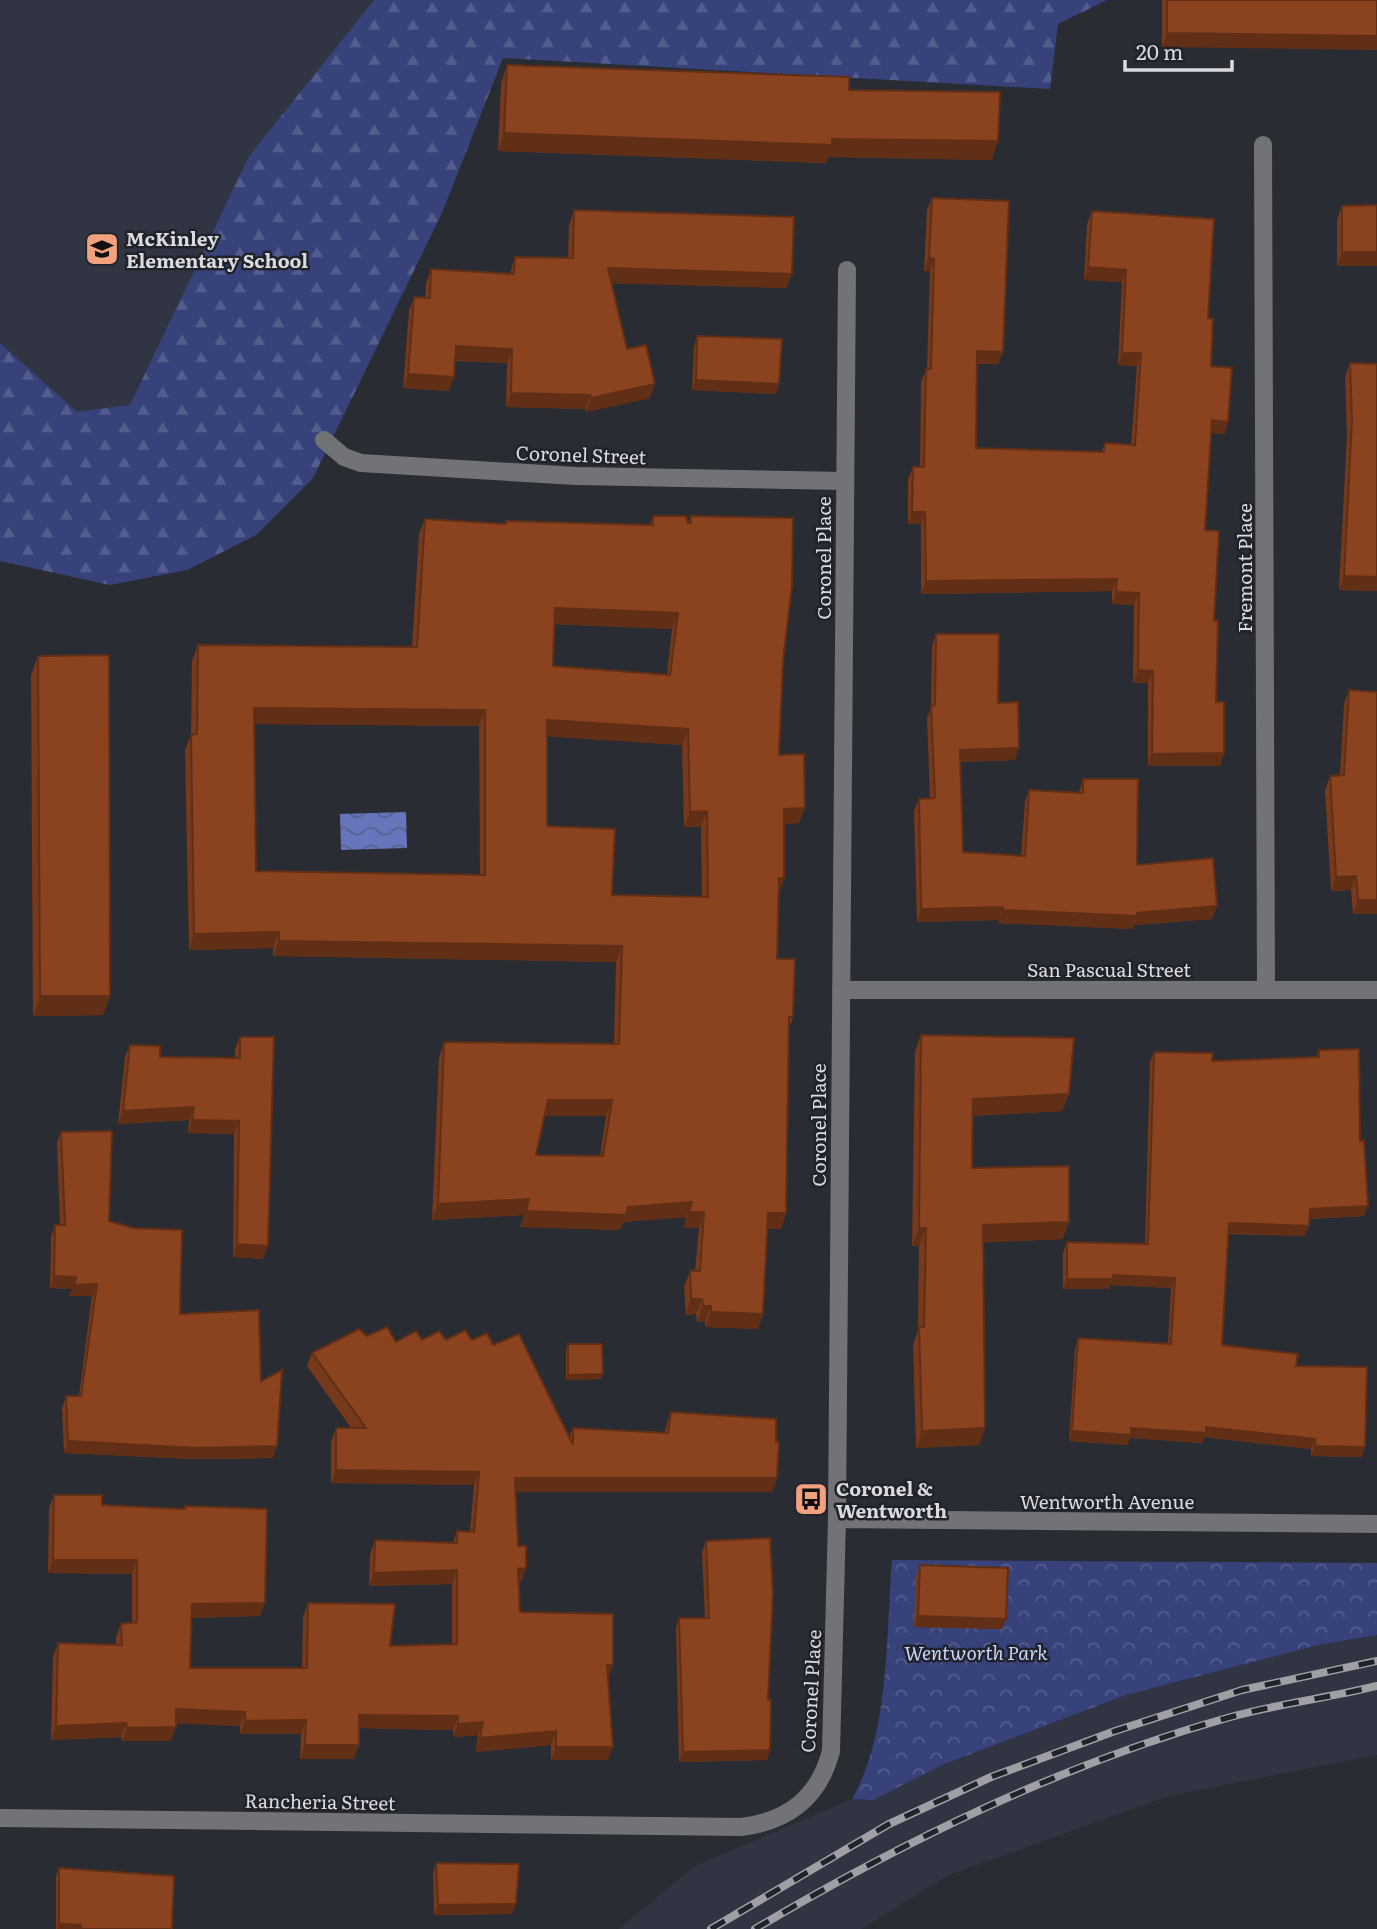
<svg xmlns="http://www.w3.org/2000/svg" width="1377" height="1929" font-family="Literata,serif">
<defs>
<pattern id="forest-firs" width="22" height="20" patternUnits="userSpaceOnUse" patternTransform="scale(1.75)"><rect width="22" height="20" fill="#37427a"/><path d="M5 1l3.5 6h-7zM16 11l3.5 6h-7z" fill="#535d8d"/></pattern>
<pattern id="park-crowns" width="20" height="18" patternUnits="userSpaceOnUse" patternTransform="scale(1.75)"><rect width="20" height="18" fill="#37427a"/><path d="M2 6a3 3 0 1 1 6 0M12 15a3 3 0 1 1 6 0" fill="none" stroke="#535d8d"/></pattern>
<pattern id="water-waves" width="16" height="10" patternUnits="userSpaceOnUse" patternTransform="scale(1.75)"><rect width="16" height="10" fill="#6776bc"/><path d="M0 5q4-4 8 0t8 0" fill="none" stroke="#58618c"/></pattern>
</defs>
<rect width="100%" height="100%" fill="#2a2c34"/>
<path fill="#313442" d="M0,0H374L249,156L130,406L77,413L0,343Z
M1377,1635V1755L1169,1796L949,1875L861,1929H619L695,1866L852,1799L873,1800L944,1764L1126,1695L1318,1645Z"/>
<path fill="url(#forest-firs)" d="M374,0H1107L1058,24L1050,89L503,58L442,213L313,478L256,535L187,570L110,585L0,561V343L77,412L130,405L249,156Z"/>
<path fill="url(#park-crowns)" d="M892,1560L1377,1563V1635L1318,1645L1126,1695L944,1764L873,1800L852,1799C890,1733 886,1635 892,1560Z"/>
<path fill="url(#water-waves)" d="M406,812L407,848L341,850L340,814Z"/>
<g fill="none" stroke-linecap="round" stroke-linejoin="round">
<path stroke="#727377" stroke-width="18" d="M1263,145L1266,990
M324,440L344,457L361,463L576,476L845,481
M841,990H1377
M837,1519L1377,1524
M0,1818L741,1827C788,1821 819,1798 831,1751L837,1519L847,270"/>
<g stroke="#9fa0a6" stroke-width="8">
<path id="rail" d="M711,1929L889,1824L991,1777L1115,1731L1242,1690L1377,1661
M755,1929C904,1841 1060,1765 1227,1718C1276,1704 1328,1698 1377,1686"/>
</g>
<use href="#rail" stroke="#21232a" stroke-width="5" stroke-dasharray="16" stroke-linecap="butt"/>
</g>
<path fill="#77391b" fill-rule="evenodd" d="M1162,0H1377L1162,47Z
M507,65L849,90L992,160L828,157L826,163L498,151L501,83Z
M932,198L1003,352L998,364H977L976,448L1101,452L1105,443L1131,445L1137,366L1118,365L1122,282L1084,280L1087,224L1092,211L1208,318L1211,366L1228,422L1224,434L1211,433L1205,530L1214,621L1216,702L1224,753L1220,766H1148V683H1133L1134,605L1112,604V591L921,594V524H908V479L913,467H920L921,381L927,369L930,271H924L927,210Z
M1377,205V266H1337V220L1342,206Z
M574,210L792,274L786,288L611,283L627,349L650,398L586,412L585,409L506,407L507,363L455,361L449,391L403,388L409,311L414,297L425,298L426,284L431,269L510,274L515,257L568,258L569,225Z
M697,336L776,394L692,390L694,346Z
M1350,363L1377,591L1339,590L1347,434L1345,377Z
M653,516L688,523L691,516L783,661L779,755L805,808L799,823L784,824V878L779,893L777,959L793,1017L789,1028L786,1213L781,1229H767L758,1329L705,1327V1321L697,1322L696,1314L686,1315L684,1287L690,1271H695L699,1228H684L686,1217L623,1222L620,1230L520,1227L524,1215L432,1220L439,1058L444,1042L614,1044L616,962L273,956V948L189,950L185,750L191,735L192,661L198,645L412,647L419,534L425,519L505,524L506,521L650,525ZM554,624L672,629L667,675L553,666ZM254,724L479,726L480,875L256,871ZM547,736L682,745L684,827H701L702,897L612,895L547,826ZM545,1116H606L600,1156L536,1155Z
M936,634L998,703L1015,760L960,762L963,852L1021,856L1025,802L1029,790L1079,792L1083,779L1137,865L1217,906L1212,919L1134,925L1132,929L998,923L999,920L917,922L914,811L919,799L930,798L927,718L931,708L932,646Z
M38,656L110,996L103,1015L33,1016L31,675Z
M1349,690L1377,914H1353L1351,890L1331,891L1325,790L1330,776L1340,775L1344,704Z
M921,1035L1069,1094L1062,1111L972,1116V1168L1063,1239L983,1242L985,1428L979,1445L916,1448L913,1345L918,1330L919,1245L912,1246L915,1052Z
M240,1037L263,1259L233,1257L234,1134L188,1133L189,1120L118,1124L125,1057L130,1045L160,1057L235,1058V1049Z
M1319,1050L1360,1141L1364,1216L1309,1219L1305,1236L1228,1234L1222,1345L1296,1366L1362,1457L1311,1456V1449L1204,1437L1202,1443L1130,1438L1127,1445L1069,1441L1075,1349L1078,1338L1168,1344L1171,1288L1110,1285L1109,1289H1063V1253L1067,1242L1145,1244L1150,1062L1154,1052L1212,1061L1316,1058Z
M61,1132L109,1221L180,1314L261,1381L273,1458L194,1459L64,1453L62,1408L66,1396H79L92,1296H69L72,1289L50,1288L51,1237L55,1225H60L57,1143Z
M367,1336L396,1342L446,1340H472L493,1345L569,1437L573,1428L665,1433L666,1426L671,1412L772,1492H516L518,1546L526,1568L521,1582H519L520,1612L608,1679V1760H551V1745L476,1752L478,1735L453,1737V1730L359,1728L354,1759H300L301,1734H240V1726L176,1723L171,1741H122L121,1737L51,1740L53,1657L58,1643L116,1645V1637L121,1624L132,1622V1574L48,1573L49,1508L54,1495L102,1505L184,1509L185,1506L260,1616L191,1618L190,1668H302L303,1617L308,1603L390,1646L452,1645V1584L369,1586L370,1554L375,1540L453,1543L457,1531H470L474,1485L331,1483V1442L336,1428H351L307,1366L312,1353Z
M568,1344L603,1374L601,1379L566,1380V1350Z
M706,1541L768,1700L770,1750L767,1760L679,1762L676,1628L679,1618H705L702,1552Z
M920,1565L1002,1629L914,1627L916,1576Z
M436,1863L512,1914L434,1915L433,1873Z
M59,1868L172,1929H56V1876Z"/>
<path fill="#612e16" d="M1167,33L1377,36V50L1162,47Z
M504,133L832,139L998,141L992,160L828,157L826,163L498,151Z
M1342,252H1377V266H1337Z
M929,258L934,259L930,271H924Z
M1088,267L1126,270L1122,282L1084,280Z
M608,268L792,274L786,288L603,283Z
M456,346L512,349L507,363L451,360Z
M977,351L1003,352L998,364L973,363Z
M1122,353H1141L1137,366L1118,365Z
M408,374L454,377L449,391L403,388Z
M696,380L779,384L776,394L692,390Z
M655,384L650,398L586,412L591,398Z
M511,393L590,395L585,409L506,407Z
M1212,420L1228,422L1224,434L1207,433Z
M912,512H925L921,524H908Z
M1344,576L1377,577V591L1339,590Z
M1117,579L1112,591L921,594L926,581Z
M1116,592L1139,593L1134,605L1112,604Z
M555,608L678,613L672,629L549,624Z
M1138,670L1153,671L1148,683H1133Z
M254,708L485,710L479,726L248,724Z
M547,720L688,729L682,745L541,736Z
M1019,748L1015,760L956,762L960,750Z
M1224,753L1220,766H1148L1152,754Z
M805,808L799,823L778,824L784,809Z
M707,811L701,827H684L690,812Z
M1356,876L1351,890L1331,891L1336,877Z
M779,878H784L779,894Z
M1358,900H1377V914H1353Z
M1217,906L1212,919L1134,925L1132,929L998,923L1003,910L1137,913Z
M1003,907L999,920L917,922L921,909Z
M279,932L273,948L189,950L194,934Z
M279,941L622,946L616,962L273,956Z
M40,996H110L103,1015L33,1016Z
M1069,1094L1062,1111L966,1116L973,1099Z
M548,1100H612L606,1116H543Z
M194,1107L189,1120L118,1124L123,1111Z
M192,1120L239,1121L234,1134L188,1133Z
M529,1199L524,1215L432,1220L438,1204Z
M692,1202L686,1217L623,1222L620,1230L520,1227L526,1211L628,1207Z
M1368,1206L1364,1216L1306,1219L1310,1209Z
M689,1212H704L699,1228H684Z
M768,1213H786L781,1229H762Z
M1069,1222L1063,1239L976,1243L983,1225Z
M1229,1223L1309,1226L1305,1236L1225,1233Z
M919,1228H926L919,1245L912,1246Z
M237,1244L268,1246L263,1259L233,1257Z
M1113,1275L1175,1278L1171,1288L1110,1285L1109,1289H1063L1067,1279Z
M54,1276L76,1277L72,1289L50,1288Z
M97,1284L92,1296H69L74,1285Z
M691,1299H702L696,1314L686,1315Z
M703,1306H711L705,1321L697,1322Z
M711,1312L763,1314L758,1329L705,1327Z
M603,1374L601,1379L566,1380L568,1375Z
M1206,1427L1315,1439L1311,1449L1204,1437L1202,1443L1130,1438L1127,1445L1069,1441L1072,1431L1131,1428Z
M985,1428L979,1445L916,1448L922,1431Z
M68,1441L277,1446L273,1458L194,1459L64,1453Z
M1315,1446L1365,1447L1362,1457L1311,1456Z
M336,1470L479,1472L474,1485L331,1483Z
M515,1478H777L772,1492H511Z
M53,1560H137L132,1574L48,1573Z
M526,1568L521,1582H513L518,1569Z
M457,1570L452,1584L369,1586L374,1573Z
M265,1603L260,1616L187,1618L192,1604Z
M918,1616L1006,1619L1002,1629L914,1627Z
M607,1665H613L608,1679Z
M176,1709L245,1712L240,1726L171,1723Z
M359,1715L458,1716L453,1730L354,1728Z
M306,1720L301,1734H240L245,1721Z
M483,1722L478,1735L453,1737L458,1724Z
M126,1723L121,1737L51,1740L56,1726Z
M176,1727L171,1741H122L127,1728Z
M556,1731L551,1745L476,1752L480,1738Z
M305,1745H359L354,1759H300Z
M556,1747H613L608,1760H551Z
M770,1750L767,1760L679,1762L683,1752Z
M516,1904L512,1914L434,1915L438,1905Z
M59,1924L81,1925L80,1929H57Z"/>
<path fill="#8a421f" stroke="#612e16" stroke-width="2" fill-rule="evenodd" d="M1167,0H1377V36L1167,33Z
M507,65L849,77V90L1000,92L998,141L832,139V145L504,133Z
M932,198L1009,201L1003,352L977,351L976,448L1104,452L1105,443L1135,445L1141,353H1122L1126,270L1088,267L1092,211L1214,219L1208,318L1213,319L1211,366L1232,368L1228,422L1212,420L1205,530L1219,531L1214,621H1218L1216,702H1224V753L1152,754L1153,671L1138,670L1139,593L1116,592L1117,579L926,581L925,512H912L913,467H924L926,369H931L934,259L929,258Z
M1377,205V252H1342V206Z
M574,210L794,217L792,274L608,268L627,349L646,345L655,384L591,398L590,395L511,393L512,349L456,346L454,377L408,374L414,297L430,298L431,269L514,274L515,257L573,258Z
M697,336L782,339L779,384L696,380Z
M1350,363L1377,364V577L1344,576L1352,420Z
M653,516H686L688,523H691V516L793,518L792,586L783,661L779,755L804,754L805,808L784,809V878H779L777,959H795L793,1017H789L786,1213H768L763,1314L711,1312V1306H703L702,1299H691L690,1271H700L704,1212H689L692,1202L628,1207L626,1215L526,1211L529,1199L438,1204L444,1042L619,1044L622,946L279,941V932L194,934L191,735L197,734L198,645L417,647L425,519L506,524V521L653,525ZM555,608L678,613L670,675L553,666ZM254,708L485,710V875L256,871ZM547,720L688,729L690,812L707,811L708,897L612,895L615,829L547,826ZM548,1100H612L603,1156L536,1155Z
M936,634H999L998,703L1018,702L1019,748L960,750L963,852L1025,856L1029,790L1083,793V779H1138L1137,865L1213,858L1217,906L1137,913V916L1003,910V907L921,909L919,799L935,798L931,706L935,705Z
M109,655L110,996H40L38,656Z
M1349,690L1377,692V900H1358L1356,876L1336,877L1330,776L1344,775Z
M921,1035L1074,1038L1069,1094L973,1099L972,1168L1069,1166V1222L983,1225L985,1428L922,1431L919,1327H924L926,1228H919Z
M240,1037H274L268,1246L237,1244L239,1121L192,1120L194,1107L123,1111L130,1045L160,1046V1057L240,1058Z
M1359,1049L1360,1141L1364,1140L1368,1206L1310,1209L1309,1226L1229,1223L1222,1345L1298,1354L1296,1366L1367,1367L1365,1447L1315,1446V1439L1206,1427V1433L1131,1428V1435L1072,1431L1078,1338L1171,1344L1175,1278L1113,1275V1279H1067V1242L1148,1244L1154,1052L1213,1053L1212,1061L1319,1057V1050Z
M112,1131L109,1221L133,1228L182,1230L180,1314L259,1310L261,1381L282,1370L277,1446L198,1448L68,1441L66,1396H81L97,1284L74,1285L76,1277L54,1276L55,1225H65L61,1132Z
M387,1327L396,1342L416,1331L422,1340L439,1331L446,1340L465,1330L472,1340L487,1333L493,1345L519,1334L573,1445V1428L668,1433L671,1412L776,1419V1442H779L777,1478H515L518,1546H526V1568L518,1569L520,1612L613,1614V1665H607L613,1747H556V1731L480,1738L483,1722L458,1724V1716L359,1715V1745H305L306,1720L245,1721V1712L176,1709V1727L127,1728L126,1723L56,1726L58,1643L122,1645L121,1624L137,1622V1560H53L54,1495H102V1505L185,1509V1506L267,1509L265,1603L192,1604L190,1668H307L308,1603L395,1604L390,1646L457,1644V1570L374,1573L375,1540L457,1543V1531L474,1532L479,1472L336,1470V1428H366L312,1353L359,1329L367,1336Z
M568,1344H602L603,1374L568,1375Z
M770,1538L773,1593L768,1700H771L770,1750L683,1752L679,1618H709L706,1541Z
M920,1565L1008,1568L1006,1619L918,1616Z
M436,1863L519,1864L516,1904L438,1905Z
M59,1868L174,1876L172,1929H81V1925L59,1924Z"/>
<defs>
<g id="school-square" transform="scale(1.75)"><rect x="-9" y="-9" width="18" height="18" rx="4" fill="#f1a17d" stroke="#21232a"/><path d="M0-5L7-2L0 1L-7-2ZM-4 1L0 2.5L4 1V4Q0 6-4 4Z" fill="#111"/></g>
<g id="bus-square" transform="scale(1.75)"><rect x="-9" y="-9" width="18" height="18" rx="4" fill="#f1a17d" stroke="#21232a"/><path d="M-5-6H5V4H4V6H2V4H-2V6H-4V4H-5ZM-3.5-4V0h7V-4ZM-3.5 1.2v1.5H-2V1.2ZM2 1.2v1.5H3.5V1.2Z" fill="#111"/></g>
</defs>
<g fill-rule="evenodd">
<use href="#school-square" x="102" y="249"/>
<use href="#bus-square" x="811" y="1499"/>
</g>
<g text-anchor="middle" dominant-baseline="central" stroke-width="5" stroke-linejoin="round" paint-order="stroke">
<g font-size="19" font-weight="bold" fill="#dadbe0" stroke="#21232a" text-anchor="start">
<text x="126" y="238">McKinley<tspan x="126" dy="22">Elementary School</tspan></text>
<text x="836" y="1488">Coronel &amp;<tspan x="836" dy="22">Wentworth</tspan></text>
</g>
<g font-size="19" fill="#dadbe0" stroke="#21232a">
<text transform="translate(581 454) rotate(2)">Coronel Street</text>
<text transform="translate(823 558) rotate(-90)">Coronel Place</text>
<text transform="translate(1244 568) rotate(-90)">Fremont Place</text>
<text x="1109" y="969">San Pascual Street</text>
<text transform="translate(818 1125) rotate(-90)">Coronel Place</text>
<text x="1107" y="1501">Wentworth Avenue</text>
<text transform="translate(810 1691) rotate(-87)">Coronel Place</text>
<text transform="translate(320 1801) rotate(1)">Rancheria Street</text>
</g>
<g font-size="19" font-style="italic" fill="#c9d4fb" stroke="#21232a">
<text x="976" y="1652">Wentworth Park</text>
</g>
</g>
<path d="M1125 60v10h107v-10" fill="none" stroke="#dadbe0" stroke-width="3.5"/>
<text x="1136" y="60" font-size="21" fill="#dadbe0" stroke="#21232a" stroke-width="5" paint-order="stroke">20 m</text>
</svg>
